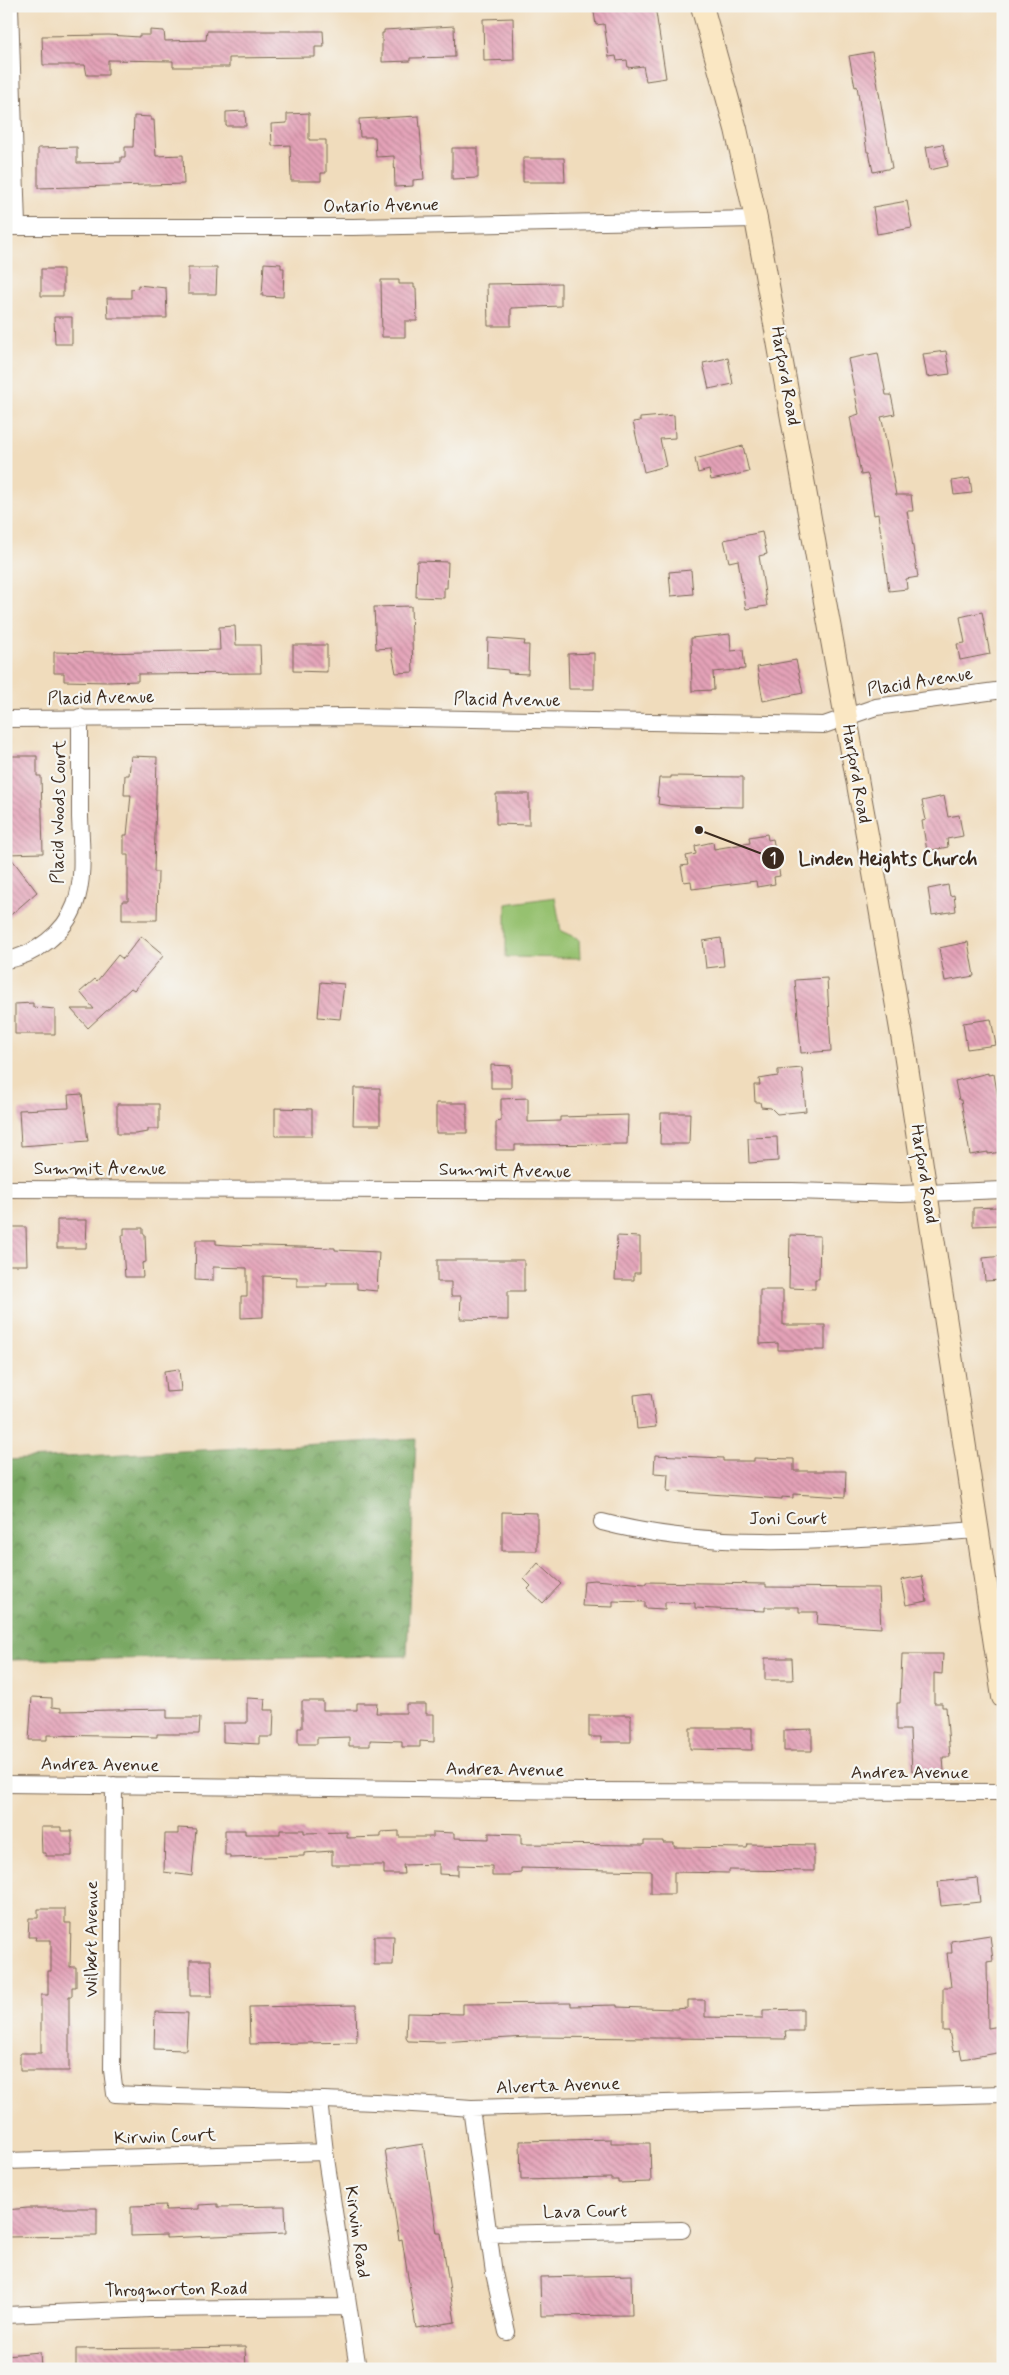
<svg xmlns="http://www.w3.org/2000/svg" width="1009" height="2375" font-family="Mynerve,sans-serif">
<defs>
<pattern id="forest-crowns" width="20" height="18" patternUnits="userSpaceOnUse" patternTransform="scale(1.25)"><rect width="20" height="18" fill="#78a762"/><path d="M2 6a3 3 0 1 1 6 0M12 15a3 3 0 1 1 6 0" fill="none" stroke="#648850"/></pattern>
<pattern id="building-back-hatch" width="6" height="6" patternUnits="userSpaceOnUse" patternTransform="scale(1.25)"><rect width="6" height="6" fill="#e4a2b8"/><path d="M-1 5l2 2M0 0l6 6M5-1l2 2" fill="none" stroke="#ba8495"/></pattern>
</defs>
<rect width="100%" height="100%" fill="#f6f6f2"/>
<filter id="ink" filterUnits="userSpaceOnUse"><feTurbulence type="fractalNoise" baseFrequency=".02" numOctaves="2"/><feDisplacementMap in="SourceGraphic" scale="10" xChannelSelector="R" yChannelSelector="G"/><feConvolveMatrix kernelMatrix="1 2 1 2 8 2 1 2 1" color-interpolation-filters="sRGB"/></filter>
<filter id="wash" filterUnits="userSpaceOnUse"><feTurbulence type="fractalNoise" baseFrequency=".0096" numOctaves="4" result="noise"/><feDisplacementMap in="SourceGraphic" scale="20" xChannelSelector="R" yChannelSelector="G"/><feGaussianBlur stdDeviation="1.12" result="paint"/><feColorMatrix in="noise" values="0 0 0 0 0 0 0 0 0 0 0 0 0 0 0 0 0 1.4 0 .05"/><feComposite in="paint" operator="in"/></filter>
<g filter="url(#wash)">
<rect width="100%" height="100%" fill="#f0dcbc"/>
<path fill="url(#forest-crowns)" stroke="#5a6840" d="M416,1439L407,1656L6,1660V1460Z"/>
<path fill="#96c16f" stroke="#687646" d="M555,897L561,931L579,939L580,958L506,957V904Z"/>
<g id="blocks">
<path fill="url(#building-back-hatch)" d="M593,6H655L666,78L646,81L643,66L628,68L627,60L617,61L616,56L609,57L604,24L596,25Z
M513,18L514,60L484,61L483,19Z
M454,26L455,57L410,58V61L382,62V33H384V30Z
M150,30L164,31L165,41L206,40L207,31H323L324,47H315V57L229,58V67H173V61L108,60V75H87L85,65H43L42,36L109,35L139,37V35H150Z
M872,52L892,168L873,172L869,152H867L857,86L855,87L849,56Z
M245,111L246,126H226V112Z
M309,113V140H326V173H321V181H291L290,145L272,146L271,124L287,123V114Z
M134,116L151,117V120H154L156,156L183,155L184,184L38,188V148L77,147V163L121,162V157H125V147H133Z
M419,116L424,179L413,180V186L395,187L394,156L376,157L375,137H360L359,119Z
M943,144L948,166L930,170L926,147Z
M452,148H478V178L452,179Z
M523,158H564L565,182H523Z
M907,201L912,228L877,234L873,207Z
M264,263L281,264V268H284L283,297L262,296Z
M188,268H217L216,294H188Z
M41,269H63V296H41Z
M381,280H399V284H414V288H416L417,321H405V337H382Z
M561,283V306L511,308V326H488L487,284Z
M138,285L166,288L167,318H108L107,298H131V289L138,288Z
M54,317H72V344H55Z
M946,351L950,374L927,377L923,354Z
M878,353L886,395H891L895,414L881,417L883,425L896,495H911L913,511H907L918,577L906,579L907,589L889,591L878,514L874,515L869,479L867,474L861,475L850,417L859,414L848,359Z
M728,358L733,384L709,389L703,363Z
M674,415L675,438L660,439L666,466L644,472L633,422L640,421V418Z
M743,446L749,472L711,480L709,470L698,473L695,459Z
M970,478L972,493L954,495L952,481Z
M762,532L767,554L759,556L767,606L746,609L738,560L729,562L724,540Z
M417,561L448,562L447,588H444V598L416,597Z
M691,570L693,594L671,596L669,572Z
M411,606L413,672L396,673L391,648L376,649L374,607Z
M982,612L990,654L960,660L957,644L965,643L960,617Z
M235,626L236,645H260L261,673L138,674V681L108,682L64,681V673H54V652L104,653L220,650L219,627Z
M730,634L731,651L743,650L745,669L713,672L714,690L692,691L691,638Z
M488,638L525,641L524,645H529L528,674L508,673V670L487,668Z
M293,645H327V672L293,671Z
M594,653V689H569L568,654Z
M796,660L803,693L763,701L757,667Z
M9,756H37V776H41L43,853L8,854L37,892L6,919V822H9Z
M131,756L157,757L154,872H158L157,920H122V901H128V855H124V835H127L131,795H124L125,775H129Z
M671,776L743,777V807L671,806L658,804L659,797H657L659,778H671Z
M496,794H529V825L496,824Z
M944,796L948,817L959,815L963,836L947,839L948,847L927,851L922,821L926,820L922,801Z
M767,834L768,840L773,839L780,876L774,877L775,884L757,887L756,881L692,889L691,881L684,882L681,866L688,865L686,856L696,854L695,846L713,842L714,849L750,843L749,837Z
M948,885L950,896L954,895L956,911L932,915L928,889Z
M141,936L164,955L134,990L131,988L88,1028L71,1009H94L80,992L95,979L97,981L118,955L123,959Z
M721,938L724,966L706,968L703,941Z
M968,942L974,976L945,981L939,948Z
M827,978L831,1051L801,1053L795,980Z
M321,982L344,984L340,1019L318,1017Z
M33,1003V1007L55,1009V1034H15V1004Z
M991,1019L996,1045L967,1049L963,1023Z
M491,1065L511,1066V1088H491Z
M802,1068L806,1111L777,1114L771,1108L761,1107L760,1102H755L754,1085H760L759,1079L778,1076V1070Z
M988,1073V1075L994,1074L1003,1126V1149L1001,1152L988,1154V1152L970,1155L961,1100H959L955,1081Z
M354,1088H380V1125H353Z
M82,1094L88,1141L21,1146L19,1110L69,1108L68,1095Z
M528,1098V1122L560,1121V1117L628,1115L627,1144L515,1145V1150H496V1122L501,1121V1099Z
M436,1103H467V1133H436Z
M117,1104H159V1129H148V1132L135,1134H117Z
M275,1108L312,1109V1136H275Z
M661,1113H690L689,1144H660Z
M777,1137L778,1161L749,1163L748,1138Z
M998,1207L999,1225L973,1226V1208Z
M57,1220H87L86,1248H57Z
M6,1227H26L27,1265H6Z
M124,1228H143V1234H145L146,1262L142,1263L143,1277H125L122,1235H124Z
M790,1235L820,1236L819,1279H815V1289L789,1288Z
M617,1236L640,1237V1273H634V1280H615Z
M196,1240H216V1244L227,1245L335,1248V1250L379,1252L377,1291L357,1289V1283H327V1286H297V1277L263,1276V1317L241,1318V1296H247V1268L213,1267V1281L195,1280Z
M1003,1256V1280L985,1281L983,1258Z
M437,1260H524V1291H508V1320L460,1319L461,1296H451V1282H437Z
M760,1290H783V1325H825V1350H778V1343L760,1344Z
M179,1369L181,1391L166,1392L164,1371Z
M651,1393L656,1427L637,1429L634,1395Z
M655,1455L723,1458V1461H754V1458L794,1459V1471H846L845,1497L793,1494V1498L782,1497V1499L667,1491L668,1474L654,1473Z
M502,1512L537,1513V1551H502Z
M538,1563L561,1584L543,1603L528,1589L531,1586L524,1579Z
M922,1576L927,1601L906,1605L901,1580Z
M594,1580L646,1584V1582L766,1584V1587L879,1588L881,1628L817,1624L818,1612H799V1607H765V1611L715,1609L695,1608V1603L665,1602V1609L645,1608V1602L613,1601V1607L582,1606L584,1581Z
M902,1654H943L942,1674L934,1673V1703H942V1707H946L950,1757H943L944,1771L919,1773V1770L912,1771L910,1730H897V1703H900Z
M765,1658H792L793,1680H765Z
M32,1697L52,1698V1707L61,1708V1711L167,1709V1718H200L199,1734H157V1737L47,1735V1740H29Z
M247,1698L265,1699L264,1710H274L273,1737H259V1744L223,1742V1723H247Z
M302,1701H323V1710H357V1703H377L376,1713H406V1704H426V1714H434V1742L420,1741V1747H402V1741L370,1740V1746H349V1737L317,1738V1744H298V1728H302Z
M589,1715H631V1742H601V1737H589Z
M690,1728H752V1750L690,1749Z
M812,1729V1751H784V1730Z
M41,1827H61V1831H72V1856H46V1853H42Z
M178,1828L196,1829L192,1876L164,1872L165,1834H178Z
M225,1830H245V1834H280V1830H304V1833L347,1832V1838L381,1837V1832L399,1831V1837H433V1832L454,1833V1838L489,1839V1833L521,1834V1844L644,1845V1841H663V1843H674V1847L747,1848L748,1844L814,1845V1871L729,1870V1873L674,1872V1894H651V1871L521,1868V1873L511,1874V1876H492V1866L458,1865V1875L439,1874V1864L403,1865L404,1874H384V1865H332V1851L304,1853V1856L230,1858V1855H225Z
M977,1878L980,1902L941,1906L938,1882Z
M38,1909H65V1923H71L70,1967H76V1987H72V1996H69V2071H20V2053H41V1995H48V1971H51V1940H35L36,1937H28L29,1918H38Z
M990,1935L993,1961L987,1962L988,2028L1000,2026L1003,2052L962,2059L960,2050L953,2051L949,2031H943V1987H951L947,1953H952L951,1941Z
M374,1936H394L393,1965H374Z
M190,1960H211L212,1996H190Z
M688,2000H705V2017L763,2018V2010L803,2009V2031H785L786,2039L528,2037L439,2042L408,2041L406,2038L407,2013L463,2014V2004L571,2003V2006L617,2005V2007L675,2009L688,2008Z
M356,2005L357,2042L250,2044L249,2007Z
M155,2012L188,2013L186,2050L154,2049Z
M611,2139V2143H650L651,2182L618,2183V2180H611V2178L521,2180L520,2141Z
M423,2144L437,2233H441L455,2322L416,2328L402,2239L399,2240L385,2150Z
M218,2204V2207L285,2206L286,2233L166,2238V2235L131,2236V2206L166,2205L165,2210L199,2209V2205Z
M28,2208H97V2236L6,2237V2210Z
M631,2275L632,2315L541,2316L540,2277Z
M245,2347L246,2369H76V2349Z
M40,2352L41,2369H6V2355Z"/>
</g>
</g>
<g filter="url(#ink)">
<use href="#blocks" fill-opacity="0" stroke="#7a6855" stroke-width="1"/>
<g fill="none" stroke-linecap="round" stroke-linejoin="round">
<g stroke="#7a6855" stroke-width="18">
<path id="street" d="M10,6L17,226
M6,227H353L756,219
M6,719L352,717L824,725L876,707L1003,690
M6,960C35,956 65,932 75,905C85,878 81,845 80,817C80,784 80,751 80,717
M6,1189L792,1191L901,1194L1003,1190
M602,1522C722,1554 854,1538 977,1530
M6,1784L582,1791L1003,1792
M114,1785L112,2070L115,2094C233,2099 353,2098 471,2108L1003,2094
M319,2101L325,2152L358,2369
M471,2108L494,2273L507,2332
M6,2161L325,2152
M489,2234L682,2230
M6,2315L151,2309L348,2307"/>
</g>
<g stroke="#7a6855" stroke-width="24">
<path id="secondary" d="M702,6L736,129L756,219L874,873L904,1047L1003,1697"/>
</g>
<use href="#street" stroke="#fff" stroke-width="16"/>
<use href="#secondary" stroke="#fae7c3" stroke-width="22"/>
</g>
</g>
<g text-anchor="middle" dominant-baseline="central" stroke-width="4.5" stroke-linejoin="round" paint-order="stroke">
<g font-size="18" fill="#3b2a1e" stroke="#f6f6f2">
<text transform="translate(381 206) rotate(-1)">Ontario Avenue</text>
<text transform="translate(785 376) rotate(80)">Harford Road</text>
<text transform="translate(920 682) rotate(-9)">Placid Avenue</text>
<text transform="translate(101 698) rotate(-1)">Placid Avenue</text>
<text transform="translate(507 700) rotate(1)">Placid Avenue</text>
<text transform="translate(856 774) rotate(80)">Harford Road</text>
<text transform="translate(59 812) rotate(-89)">Placid Woods Court</text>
<text x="100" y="1169">Summit Avenue</text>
<text transform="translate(505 1171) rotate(1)">Summit Avenue</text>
<text transform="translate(924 1174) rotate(81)">Harford Road</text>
<text x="788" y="1519">Joni Court</text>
<text transform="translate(100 1765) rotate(1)">Andrea Avenue</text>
<text transform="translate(505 1770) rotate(1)">Andrea Avenue</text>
<text x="910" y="1773">Andrea Avenue</text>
<text transform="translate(92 1939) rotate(-90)">Wilbert Avenue</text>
<text transform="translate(558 2086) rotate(-2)">Alverta Avenue</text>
<text transform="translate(165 2137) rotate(-2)">Kirwin Court</text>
<text transform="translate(585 2212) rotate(-1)">Lava Court</text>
<text transform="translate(357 2232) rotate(82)">Kirwin Road</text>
<text transform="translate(176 2290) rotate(-1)">Throgmorton Road</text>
</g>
</g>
<path fill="none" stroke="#3b2a1e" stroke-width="2" d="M699 830L773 858"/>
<g fill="#3b2a1e" stroke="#f6f6f2" stroke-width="2">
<circle cx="699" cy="830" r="5"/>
<circle cx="773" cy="858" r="12"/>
</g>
<g font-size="15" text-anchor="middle" font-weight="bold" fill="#fff">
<text x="773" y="863">1</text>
</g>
<g font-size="19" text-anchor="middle" font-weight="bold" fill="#3b2a1e" stroke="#f6f6f2" stroke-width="4.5" stroke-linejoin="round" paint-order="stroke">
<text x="888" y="865">Linden Heights Church</text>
</g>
<rect width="1009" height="2375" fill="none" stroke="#f6f6f2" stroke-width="25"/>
</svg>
